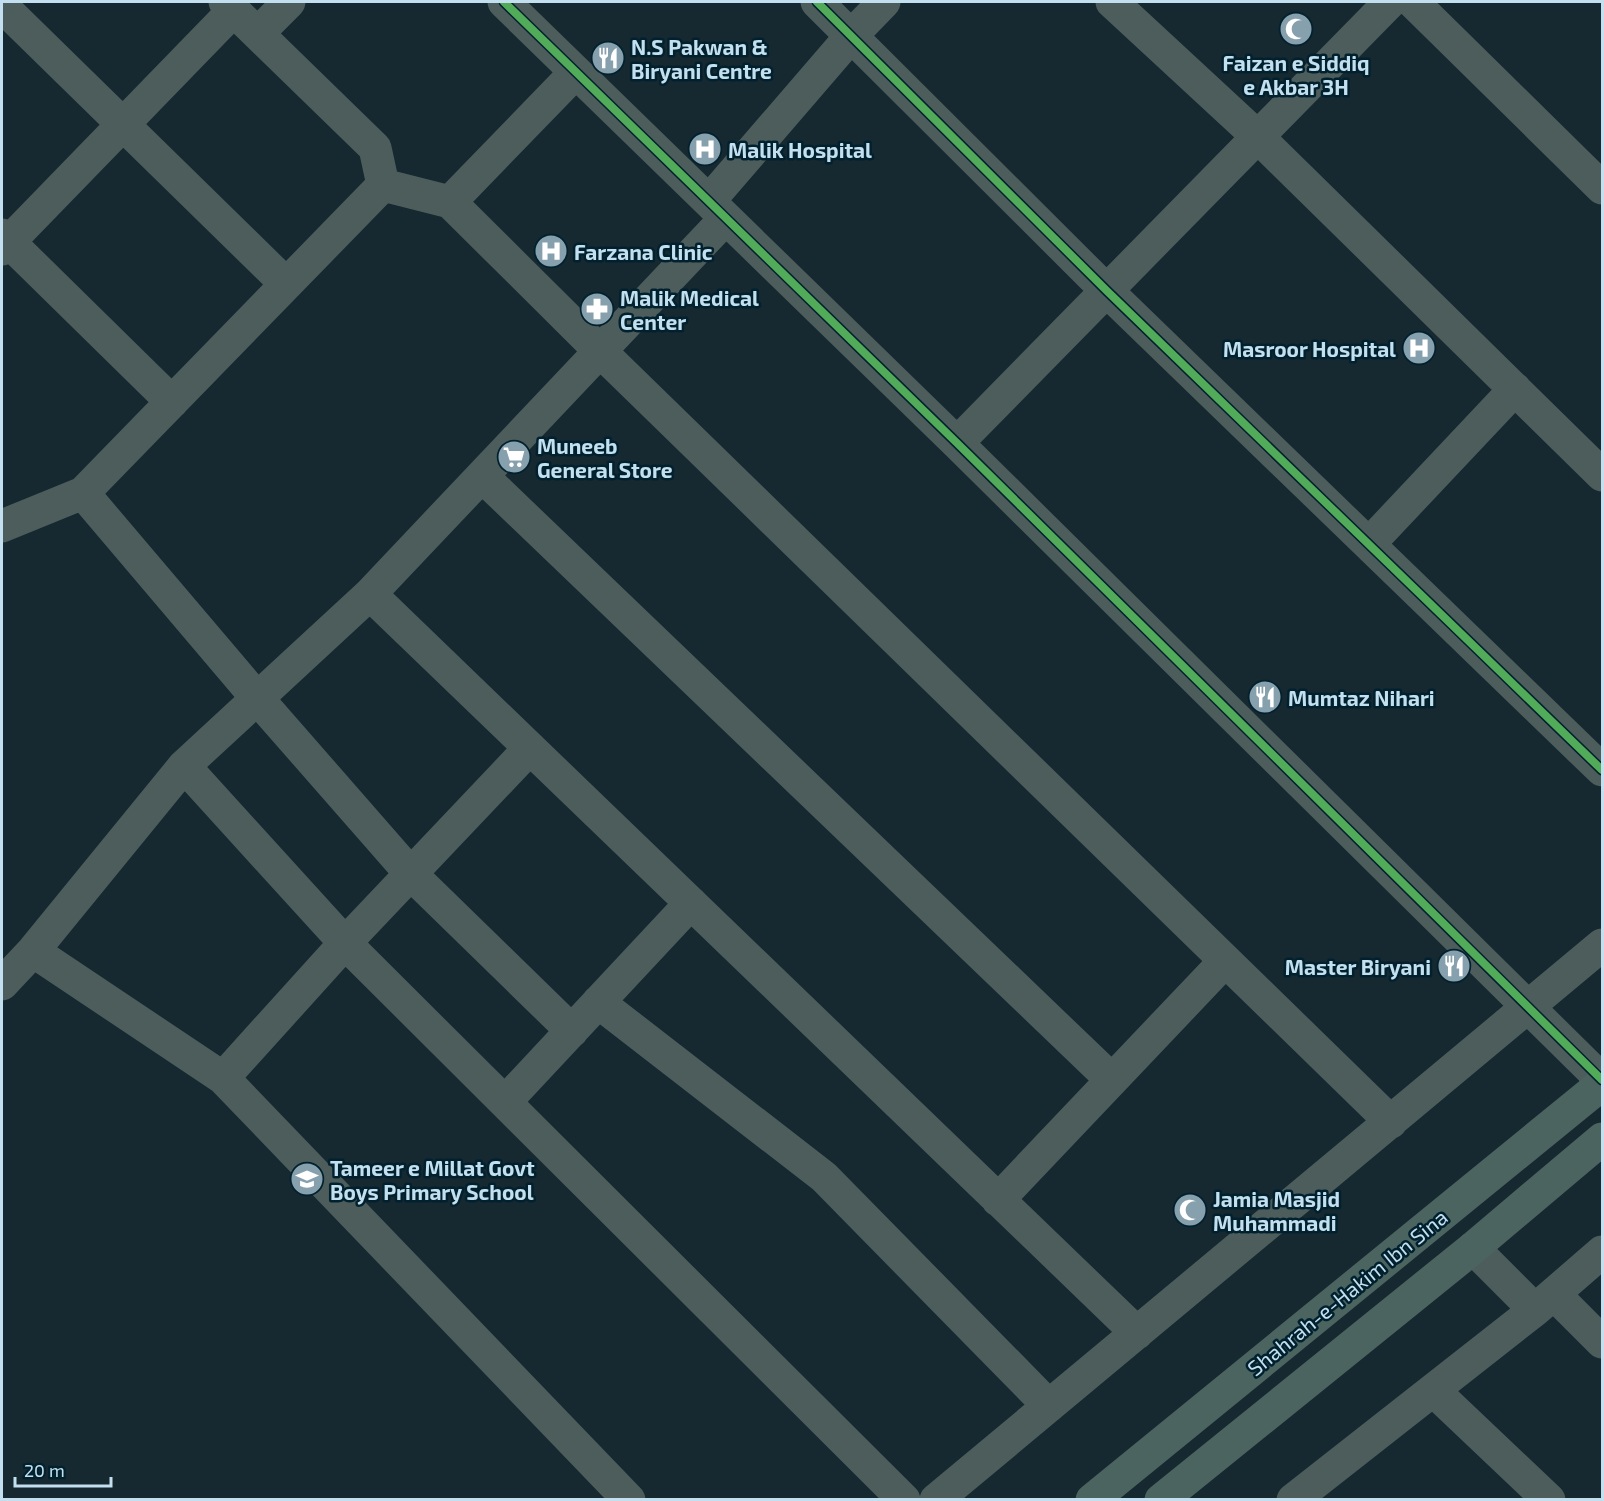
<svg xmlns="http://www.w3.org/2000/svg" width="1604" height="1501" font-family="'Exo 2',sans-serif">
<rect width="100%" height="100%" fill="#162830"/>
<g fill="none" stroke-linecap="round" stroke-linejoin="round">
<path stroke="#4d5d5c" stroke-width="33" d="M225,2L375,148L383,185
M504,2L957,443L1602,1080
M817,2L1107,291L1602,770
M1112,2L1258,137L1602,475
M1413,2L1602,188
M2,6L286,284
M258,33L289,2
M709,201L852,35L884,2
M450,202L600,351L1391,1122
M2,235L172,402
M2,249L234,10
M957,443L1390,2
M482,476L1112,1080
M83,493L257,698L411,874L572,1031
M2,526L83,493L383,185L450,202L576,72
M1369,544L1515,389
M370,594L1137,1333
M184,766L345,943L904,1500
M33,951L223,1078L629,1500
M2,984L33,951L184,766L370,594L726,218
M598,1002L824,1177L1049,1406
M223,1078L345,943L530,748
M505,1102L691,903
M998,1200L1225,961
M1473,1248L1535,1310L1602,1252
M1554,1294L1602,1342
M1433,1390L1549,1500
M936,1500L1602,945
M1293,1500L1535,1310"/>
<path stroke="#4c6460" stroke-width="33" d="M1092,1500L1602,1084
M1161,1500L1473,1248L1602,1139"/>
<g stroke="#02212f" stroke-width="11">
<path id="cycleway" d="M504,2L957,443L1602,1080
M817,2L1107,291L1602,770"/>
</g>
<use href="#cycleway" stroke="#51ab58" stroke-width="8"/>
</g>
<defs>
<g id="mosque-disc" transform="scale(1.725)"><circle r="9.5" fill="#86a0ad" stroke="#02212f"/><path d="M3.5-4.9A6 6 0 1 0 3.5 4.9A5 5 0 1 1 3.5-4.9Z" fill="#fff"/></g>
<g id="restaurant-disc" transform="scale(1.725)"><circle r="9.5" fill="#86a0ad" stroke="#02212f"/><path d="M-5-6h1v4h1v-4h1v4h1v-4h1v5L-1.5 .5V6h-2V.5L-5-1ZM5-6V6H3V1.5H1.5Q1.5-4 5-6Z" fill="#fff"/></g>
<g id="hospital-disc" transform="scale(1.725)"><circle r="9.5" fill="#86a0ad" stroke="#02212f"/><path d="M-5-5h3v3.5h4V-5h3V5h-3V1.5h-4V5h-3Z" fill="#fff"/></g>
<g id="pharmacy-disc" transform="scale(1.725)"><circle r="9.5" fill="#86a0ad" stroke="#02212f"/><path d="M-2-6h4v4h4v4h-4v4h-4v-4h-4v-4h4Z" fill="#fff"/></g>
<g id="supermarket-disc" transform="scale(1.725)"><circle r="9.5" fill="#86a0ad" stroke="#02212f"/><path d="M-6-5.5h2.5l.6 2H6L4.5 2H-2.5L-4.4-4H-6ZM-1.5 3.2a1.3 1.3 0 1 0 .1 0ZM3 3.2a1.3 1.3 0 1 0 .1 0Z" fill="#fff"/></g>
<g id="school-disc" transform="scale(1.725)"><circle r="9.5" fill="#86a0ad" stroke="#02212f"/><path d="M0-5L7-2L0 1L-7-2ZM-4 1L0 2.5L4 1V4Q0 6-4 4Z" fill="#fff"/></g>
</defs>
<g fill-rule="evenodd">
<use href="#mosque-disc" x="1296" y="29"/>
<use href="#restaurant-disc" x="608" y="58"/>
<use href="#hospital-disc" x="705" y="149"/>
<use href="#hospital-disc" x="551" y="251"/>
<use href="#pharmacy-disc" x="597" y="309"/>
<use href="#hospital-disc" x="1419" y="348"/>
<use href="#supermarket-disc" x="514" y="457"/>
<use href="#restaurant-disc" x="1265" y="697"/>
<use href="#restaurant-disc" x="1454" y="966"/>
<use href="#school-disc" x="307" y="1179"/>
<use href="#mosque-disc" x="1190" y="1210"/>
</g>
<g text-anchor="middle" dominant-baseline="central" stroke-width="5" stroke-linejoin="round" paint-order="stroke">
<g font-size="21" font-weight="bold" fill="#c3e0f0" stroke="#02212f" text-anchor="start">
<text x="631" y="46">N.S Pakwan &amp;<tspan x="631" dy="24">Biryani Centre</tspan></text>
<text x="1296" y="62" text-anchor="middle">Faizan e Siddiq<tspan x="1296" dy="24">e Akbar 3H</tspan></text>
<text x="728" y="149">Malik Hospital</text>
<text x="574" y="251">Farzana Clinic</text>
<text x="620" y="297">Malik Medical<tspan x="620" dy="24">Center</tspan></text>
<text x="1396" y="348" text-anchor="end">Masroor Hospital</text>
<text x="537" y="445">Muneeb<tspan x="537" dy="24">General Store</tspan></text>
<text x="1288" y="697">Mumtaz Nihari</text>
<text x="1431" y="966" text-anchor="end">Master Biryani</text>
<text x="330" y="1167">Tameer e Millat Govt<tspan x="330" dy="24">Boys Primary School</tspan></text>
<text x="1213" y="1198">Jamia Masjid<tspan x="1213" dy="24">Muhammadi</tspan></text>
</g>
<g font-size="21" fill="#c3e0f0" stroke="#02212f">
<text transform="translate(1347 1292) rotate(-39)">Shahrah-e-Hakim Ibn Sina</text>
</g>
</g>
<rect width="1604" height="1501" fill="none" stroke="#c3e0f0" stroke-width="6"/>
<path d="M15 1477v9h96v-9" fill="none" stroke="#c3e0f0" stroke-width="3"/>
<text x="24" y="1477" font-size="18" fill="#c3e0f0" stroke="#02212f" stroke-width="4.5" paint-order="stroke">20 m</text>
</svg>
